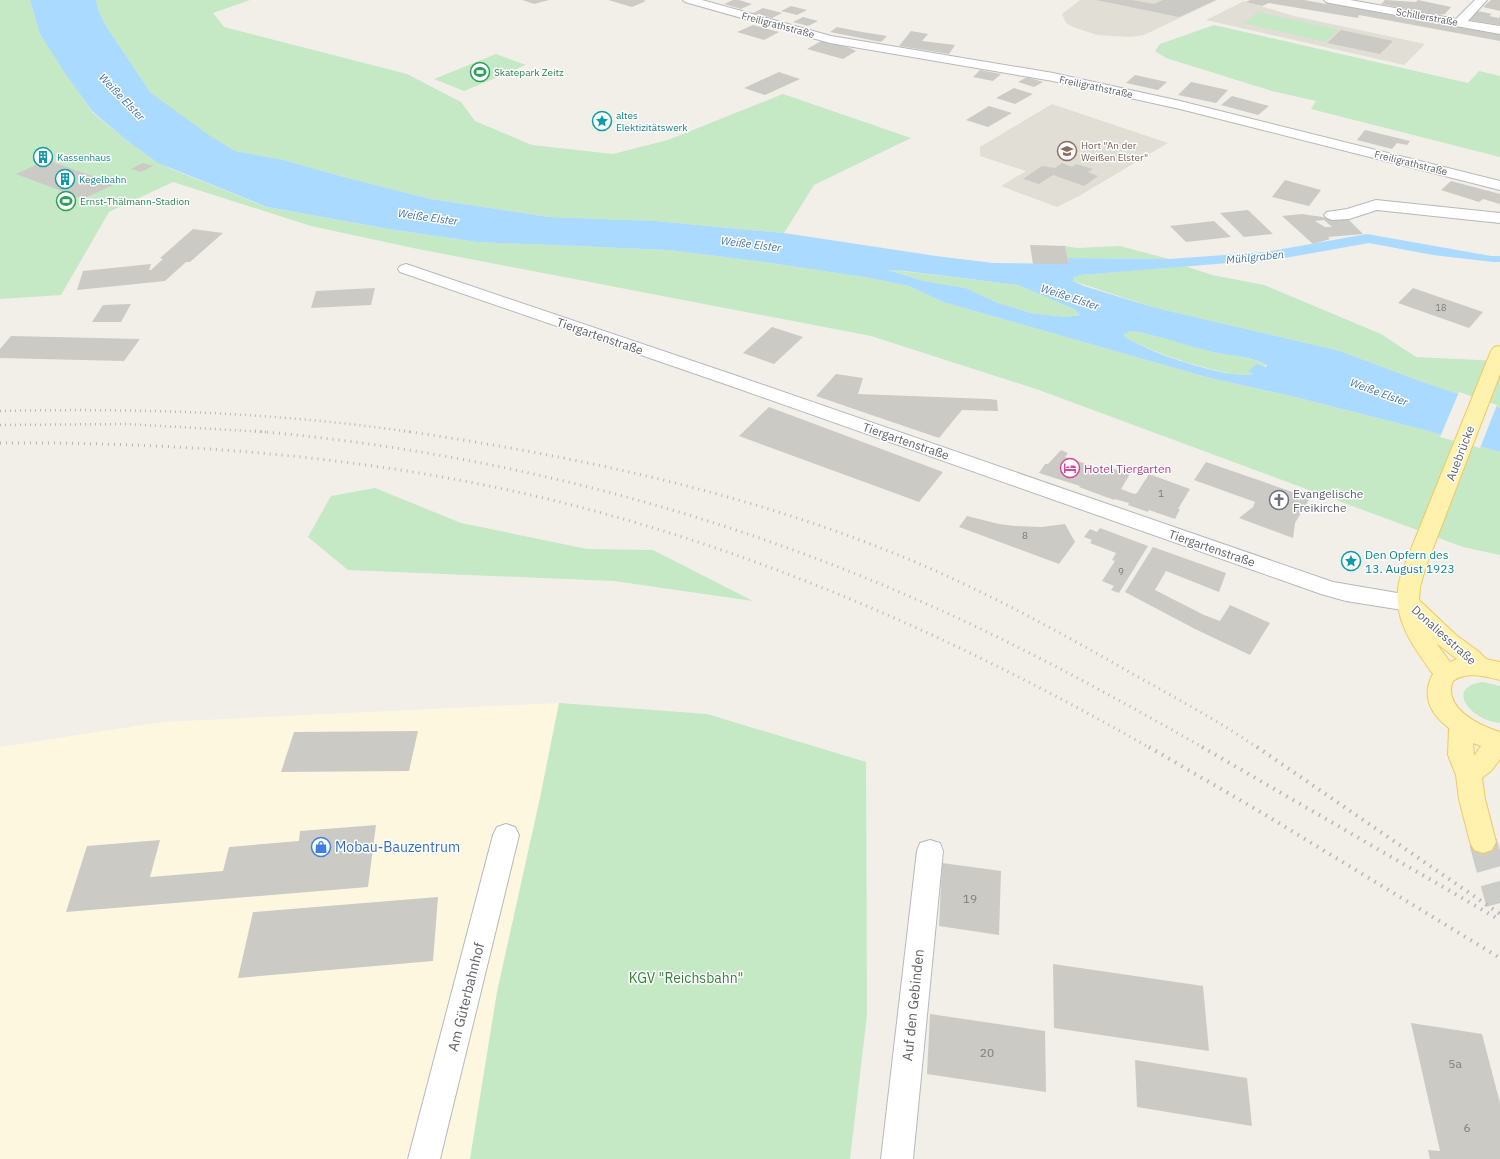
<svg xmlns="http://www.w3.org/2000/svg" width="1500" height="1159" font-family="'IBM Plex Sans',sans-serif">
<rect width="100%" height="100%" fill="#f1efe8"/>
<path fill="#fef7e0" d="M559,703L540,798L497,992L470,1159H0V747L162,722Z"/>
<path fill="#e1ded6" d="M1080,0H1217L1144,35L1130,37L1097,35L1073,27L1066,23L1062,14Z
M1244,1L1294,16L1425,44L1404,65L1206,20Z
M1052,104L1168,143L1079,196L1057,207L1001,186L1026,171L980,156V147Z"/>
<path fill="#c5e8c5" d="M0,0H30L40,34L92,112L126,140L154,160L169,168L266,207L389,229L477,242L669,250L764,262L870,278L909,286L943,302L1210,378L1287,395L1421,429L1500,452V555L1463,547L1039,390L871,336L413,248L311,226L173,182L109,212L61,295L0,299Z
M96,0H250L213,13L224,27L407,74L461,102L475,121L532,145L613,154L668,140L783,94L911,138L814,185L784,233L656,221L549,217L431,199L344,177L284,160L235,151L210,137L151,93L106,26L98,9Z
M1258,12L1339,30L1325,42L1244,23Z
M1214,25L1468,83L1479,71L1500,76V157L1311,109L1316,101L1272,91L1166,58L1155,51L1160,44Z
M496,54L526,65L464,91L434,79Z
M1065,246L1077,248L1120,246L1169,259L1068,258Z
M1185,266L1212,275L1264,285L1381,334L1416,357L1500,361V408L1420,381L1340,351L1152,307L1073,281V278L1080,275Z
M885,269L1018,285L1076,310L1080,315L1065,317L1031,313L998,303L966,288L924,281Z
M1131,331C1158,335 1184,345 1210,351C1229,356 1249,356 1267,365L1248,371L1254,374C1240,377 1225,372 1211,369C1181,362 1152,351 1124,337V334Z
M375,488L461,523L587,549L653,550L753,601L614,581L348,570L308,537L331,496Z
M1483,682L1500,686V723C1493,722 1485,720 1479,716C1459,704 1456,685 1483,682Z
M559,703L707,714L866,762L867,1015L850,1159H470L497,992L540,798Z"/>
<path fill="#aadaff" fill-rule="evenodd" d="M30,0H96L98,9L106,26L151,93L210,136L235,151L284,160L344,177L431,199L549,217L656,221L784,233L936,256L993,263L1069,264L1068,258L1169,259L1266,252L1367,234L1491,256H1500V262H1493L1433,255L1369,243L1279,259L1080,275L1073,278V281L1084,286L1152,307L1340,351L1420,381L1500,408V452L1421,429L1287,395L1210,378L943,302L909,286L870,278L764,262L669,250L477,242L389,229L267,207L158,163L126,140L92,111L65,73L40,34ZM888,270L905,271L1018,285L1076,310L1080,315L1065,317L1031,313L998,303L966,288L924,281ZM1131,331C1159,335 1186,346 1213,352C1230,356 1251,356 1267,365L1266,367L1257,364L1248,371L1253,374C1235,379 1182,362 1163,355C1150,350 1137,343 1124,337V334Z"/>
<path fill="#f1efe8" d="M1459,392L1497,405L1480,448L1440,437Z"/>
<path fill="#cccac5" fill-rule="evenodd" d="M522,0H549L534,4Z
M608,0H643L646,1L632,7Z
M733,0H739L752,4L741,9L724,4Z
M1096,0H1132L1154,4L1163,0H1216L1179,17Z
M1250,0H1304L1326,4L1328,2L1500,33V41L1359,15L1358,18L1269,3L1262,6L1246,2Z
M1385,0L1416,2L1418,0L1451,7L1445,14L1438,15L1381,4Z
M1491,0H1500V11L1483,7Z
M791,6L807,10L797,15L781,11Z
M763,8L782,13L772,18L753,13Z
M1478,11L1492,14L1489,16L1499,18L1500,15V25L1469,20Z
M803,17L818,21L808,26L793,22Z
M753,25L779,32L764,40L737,32Z
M837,27L862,32L887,36L881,42L830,32Z
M1341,30L1393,41L1380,54L1327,43Z
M911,31L928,34L922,41L955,45L949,54L899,46Z
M823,40L850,48L856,51L843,59L807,49Z
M980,70L1001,74L993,81L973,77Z
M779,72L800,79L765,95L744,88Z
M1135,75L1167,82L1158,90L1126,83Z
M1027,77L1043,82L1034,87L1018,82Z
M1191,82L1228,90L1216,103L1178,95Z
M1014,88L1033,94L1015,104L996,98Z
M1232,96L1269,106L1258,115L1221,105Z
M989,106L1012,113L988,127L966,120Z
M1365,130L1410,141L1407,145L1397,143L1392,149L1357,140Z
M47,153L52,155L39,161L34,159Z
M47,160L115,184L83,199L16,174Z
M143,163L153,166L141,172L131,169Z
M1062,163L1072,167L1076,164L1093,169L1088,172L1098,176L1084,186L1053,175L1039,184L1023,179L1042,166L1055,168Z
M1285,180L1321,190L1309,206L1272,197Z
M1451,181L1500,194V204L1483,199L1479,202L1441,190Z
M1248,210L1273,234L1244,237L1220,213Z
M1302,214L1336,219L1347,218L1363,234L1328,237L1330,239L1313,244L1282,216ZM1324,220L1332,227H1325L1315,221Z
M1214,221L1231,237L1186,242L1170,226Z
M193,229L223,233L190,262H186L165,281L77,290L83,271L151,264L149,270H151L163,259L160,258Z
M1030,245L1065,246L1069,264H1033Z
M375,288L371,305L311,308L316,291Z
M1413,288L1483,312L1469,328L1398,303Z
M131,304L121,322H92L103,305Z
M772,327L803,337L774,364L743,353Z
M11,336L140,339L124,361L0,358V349Z
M836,374L863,378L858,394L989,399L997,400L998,411L962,410L939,438L816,396Z
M769,407L943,472L919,502L739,436Z
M1061,450L1068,453L1065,457L1108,471L1111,468L1130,474L1121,489L1134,494L1137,493L1149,474L1190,489L1178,509H1180L1175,519L1149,510L1148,512L1128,505L1129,503L1115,499L1114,500L1079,487L1080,486L1039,473L1045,464H1048Z
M1206,462L1310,498L1295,523L1293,538L1239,518L1253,507L1255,502L1194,480Z
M967,516L999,524L1015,526L1041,527L1065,524L1075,542L1059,564L959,527Z
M1100,528L1148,546L1119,593L1111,590L1114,586L1102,581L1115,561L1112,560L1116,553L1090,543L1092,540L1084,537L1090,529L1097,532Z
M1153,547L1226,573L1219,592L1166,571L1155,590L1204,615L1220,621L1230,605L1270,623L1250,655L1195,629L1125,592Z
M418,731L409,771L281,772L294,732Z
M376,825L368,887L66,912L87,846L160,840L150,877L223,871L229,847L299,841L300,831Z
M942,863L1001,871L999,935L939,926Z
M438,897L433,961L238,978L253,912Z
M1053,964L1203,986L1209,1051L1054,1028Z
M930,1014L1045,1031L1046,1092L927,1074Z
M1411,1023L1482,1034L1500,1103V1159H1430L1428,1150L1440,1151Z
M1135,1060L1247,1078L1252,1126L1137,1107Z"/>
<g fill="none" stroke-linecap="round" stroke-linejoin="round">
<path stroke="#ccccc8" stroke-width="28" stroke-dasharray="28 14" stroke-linecap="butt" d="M1483,842L1500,903"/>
<g stroke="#b5b8bc" stroke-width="2">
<path id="minor" d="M683,0H702L831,36L1053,73L1180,101L1500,181V190L1180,109L1053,81L830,43L685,2Z
M1324,0H1350L1456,19L1475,0H1487L1468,21L1500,26V34L1330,3L1326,2Z
M1376,200L1500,213V223L1377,210L1349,219L1332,220L1327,218L1324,215L1327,212L1347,209Z
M406,264L740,377L1333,582L1409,595L1417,597L1420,603L1417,609L1409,611L1346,601L1321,594L728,385L400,272L398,269L400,266Z
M506,824L515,827L519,835L440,1159H408L493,835L497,827Z
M930,840L940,843L943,851L913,1159H881L917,851L920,843Z"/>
</g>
<g stroke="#f2c960" stroke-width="2">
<path id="major" d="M1500,346V374L1425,569L1420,587L1419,600L1456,635L1478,651L1486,659L1500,662V680C1485,676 1466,671 1453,681C1442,708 1480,726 1500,732V759L1492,770L1482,778L1485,799L1496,842L1492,850L1483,853L1474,850L1470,842L1459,799L1456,775L1448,755L1449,728C1430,714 1421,695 1433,674C1409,641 1387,611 1403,569L1491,351L1494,347ZM1436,643L1457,659L1450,662ZM1473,743L1481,746L1474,756V755Z"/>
</g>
<use href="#minor" fill="#fff" fill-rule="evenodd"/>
<use href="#major" fill="#fff2af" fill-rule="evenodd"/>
<path stroke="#b6b7b8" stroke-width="2.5" stroke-dasharray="1 4" stroke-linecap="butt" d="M0,411C137,408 275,412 411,432
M0,425L127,424L266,432"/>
<path stroke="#b6b7b8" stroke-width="3" stroke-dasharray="1 5" stroke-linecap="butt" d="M255,431C485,451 709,508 920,601C1018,644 1111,695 1204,748
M404,431C577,456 751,493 913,561C988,593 1060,632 1131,673C1174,697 1217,720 1258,748
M0,443C156,442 311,452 464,481C707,527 937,626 1150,748"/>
<path stroke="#b6b7b8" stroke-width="4" stroke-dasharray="1.5 6" stroke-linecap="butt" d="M1149,747L1264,814L1500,958
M1202,747L1500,920
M1257,747L1500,914"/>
</g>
<defs>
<g id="stadium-ring" transform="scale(1)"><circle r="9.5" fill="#fff" stroke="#2e9e5b" stroke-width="1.5"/><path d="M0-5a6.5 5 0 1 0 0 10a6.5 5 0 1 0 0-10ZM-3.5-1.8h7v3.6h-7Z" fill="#2e9e5b"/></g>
<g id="sight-ring" transform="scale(1)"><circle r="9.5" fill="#fff" stroke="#0f9aa8" stroke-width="1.5"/><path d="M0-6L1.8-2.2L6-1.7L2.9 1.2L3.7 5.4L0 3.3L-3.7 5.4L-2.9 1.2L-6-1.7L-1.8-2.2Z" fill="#0f9aa8"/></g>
<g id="school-ring" transform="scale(1)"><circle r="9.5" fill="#fff" stroke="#8d6e63" stroke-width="1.5"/><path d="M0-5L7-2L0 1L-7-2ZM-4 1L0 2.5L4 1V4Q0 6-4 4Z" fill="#8d6e63"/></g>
<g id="building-ring" transform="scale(1)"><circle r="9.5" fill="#fff" stroke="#0f9aa8" stroke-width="1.5"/><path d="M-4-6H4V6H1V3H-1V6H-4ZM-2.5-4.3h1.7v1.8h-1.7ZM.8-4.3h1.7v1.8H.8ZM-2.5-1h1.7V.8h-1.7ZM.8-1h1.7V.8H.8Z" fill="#0f9aa8"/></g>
<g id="hotel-ring" transform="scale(1)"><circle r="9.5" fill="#fff" stroke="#d1479c" stroke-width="1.5"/><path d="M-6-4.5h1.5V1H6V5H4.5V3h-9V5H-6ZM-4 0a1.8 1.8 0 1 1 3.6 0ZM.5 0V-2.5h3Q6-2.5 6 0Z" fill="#d1479c"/></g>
<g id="church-ring" transform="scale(1)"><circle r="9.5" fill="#fff" stroke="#6b7280" stroke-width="1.5"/><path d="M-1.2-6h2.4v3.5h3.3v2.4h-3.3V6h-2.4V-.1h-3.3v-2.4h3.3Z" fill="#6b7280"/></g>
<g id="shop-ring" transform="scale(1)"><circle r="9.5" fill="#fff" stroke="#3f7fe0" stroke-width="1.5"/><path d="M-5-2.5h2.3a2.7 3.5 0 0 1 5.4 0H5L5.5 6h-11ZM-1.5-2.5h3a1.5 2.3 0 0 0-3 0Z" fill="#3f7fe0"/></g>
</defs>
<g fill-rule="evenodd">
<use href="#stadium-ring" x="480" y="72"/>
<use href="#sight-ring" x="602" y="121"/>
<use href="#school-ring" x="1067" y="151"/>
<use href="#building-ring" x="43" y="157"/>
<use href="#building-ring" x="65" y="179"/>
<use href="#stadium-ring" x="66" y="201"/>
<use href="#hotel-ring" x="1070" y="468"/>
<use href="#church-ring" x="1279" y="500"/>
<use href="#sight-ring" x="1351" y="561"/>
<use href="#shop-ring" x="321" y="847"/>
</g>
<g text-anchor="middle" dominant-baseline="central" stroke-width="3" stroke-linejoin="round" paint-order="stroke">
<g font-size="9" fill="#7a7d7f">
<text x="1441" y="307">18</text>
</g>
<g font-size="10" fill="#5f6368" stroke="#fff">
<text transform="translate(1427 17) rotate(10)">Schillerstraße</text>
<text transform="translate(778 25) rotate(15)">Freiligrathstraße</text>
<text transform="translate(1096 87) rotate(12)">Freiligrathstraße</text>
<text transform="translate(1411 163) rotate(14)">Freiligrathstraße</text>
</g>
<g font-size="10" fill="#27864d" stroke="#fff" text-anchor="start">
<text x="494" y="72">Skatepark Zeitz</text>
<text x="80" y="201">Ernst-Thälmann-Stadion</text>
</g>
<g font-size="10" fill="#0d838f" stroke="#fff" text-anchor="start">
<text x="616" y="115">altes<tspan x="616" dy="12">Elektizitätswerk</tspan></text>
<text x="57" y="157">Kassenhaus</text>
<text x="79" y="179">Kegelbahn</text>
</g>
<g font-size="10" fill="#785e54" stroke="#fff" text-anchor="start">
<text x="1081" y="145">Hort "An der<tspan x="1081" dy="12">Weißen Elster"</tspan></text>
</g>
<g font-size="10" fill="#7a7d7f">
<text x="1161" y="493">1</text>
<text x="1025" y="535">8</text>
<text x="1121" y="571">9</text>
</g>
<g font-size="11" font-style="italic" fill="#4174aa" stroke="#fff">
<text transform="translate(122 97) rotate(46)">Weiße Elster</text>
<text transform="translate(428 217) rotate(8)">Weiße Elster</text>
<text transform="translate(751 244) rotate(7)">Weiße Elster</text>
<text transform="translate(1255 257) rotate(-6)">Mühlgraben</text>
<text transform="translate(1070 297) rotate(18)">Weiße Elster</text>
<text transform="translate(1379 392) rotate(20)">Weiße Elster</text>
</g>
<g font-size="12" fill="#5f6368" stroke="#fff">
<text transform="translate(600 336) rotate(19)">Tiergartenstraße</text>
<text transform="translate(906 441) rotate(19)">Tiergartenstraße</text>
<text transform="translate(1460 453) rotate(-69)">Auebrücke</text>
<text transform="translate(1212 548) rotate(19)">Tiergartenstraße</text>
<text transform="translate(1444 635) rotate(42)">Donaliesstraße</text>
</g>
<g font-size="12" fill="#b23c85" stroke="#fff" text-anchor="start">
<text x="1084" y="468">Hotel Tiergarten</text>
</g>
<g font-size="12" fill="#5b616d" stroke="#fff" text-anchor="start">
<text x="1293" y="493">Evangelische<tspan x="1293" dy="14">Freikirche</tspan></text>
</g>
<g font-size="12" fill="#0d838f" stroke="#fff" text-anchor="start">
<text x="1365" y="554">Den Opfern des<tspan x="1365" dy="14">13. August 1923</tspan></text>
</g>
<g font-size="12" fill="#7a7d7f">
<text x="970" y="898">19</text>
<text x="987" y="1052">20</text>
<text x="1455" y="1063">5a</text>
<text x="1467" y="1127">6</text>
</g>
<g font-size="14" fill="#366cbe" stroke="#fff" text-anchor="start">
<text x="335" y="847">Mobau-Bauzentrum</text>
</g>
<g font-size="14" fill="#348238" stroke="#fff">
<text x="686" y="978">KGV "Reichsbahn"</text>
</g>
<g font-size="14" fill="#5f6368" stroke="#fff">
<text transform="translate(466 997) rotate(-76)">Am Güterbahnhof</text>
<text transform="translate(913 1005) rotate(-84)">Auf den Gebinden</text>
</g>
</g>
</svg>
